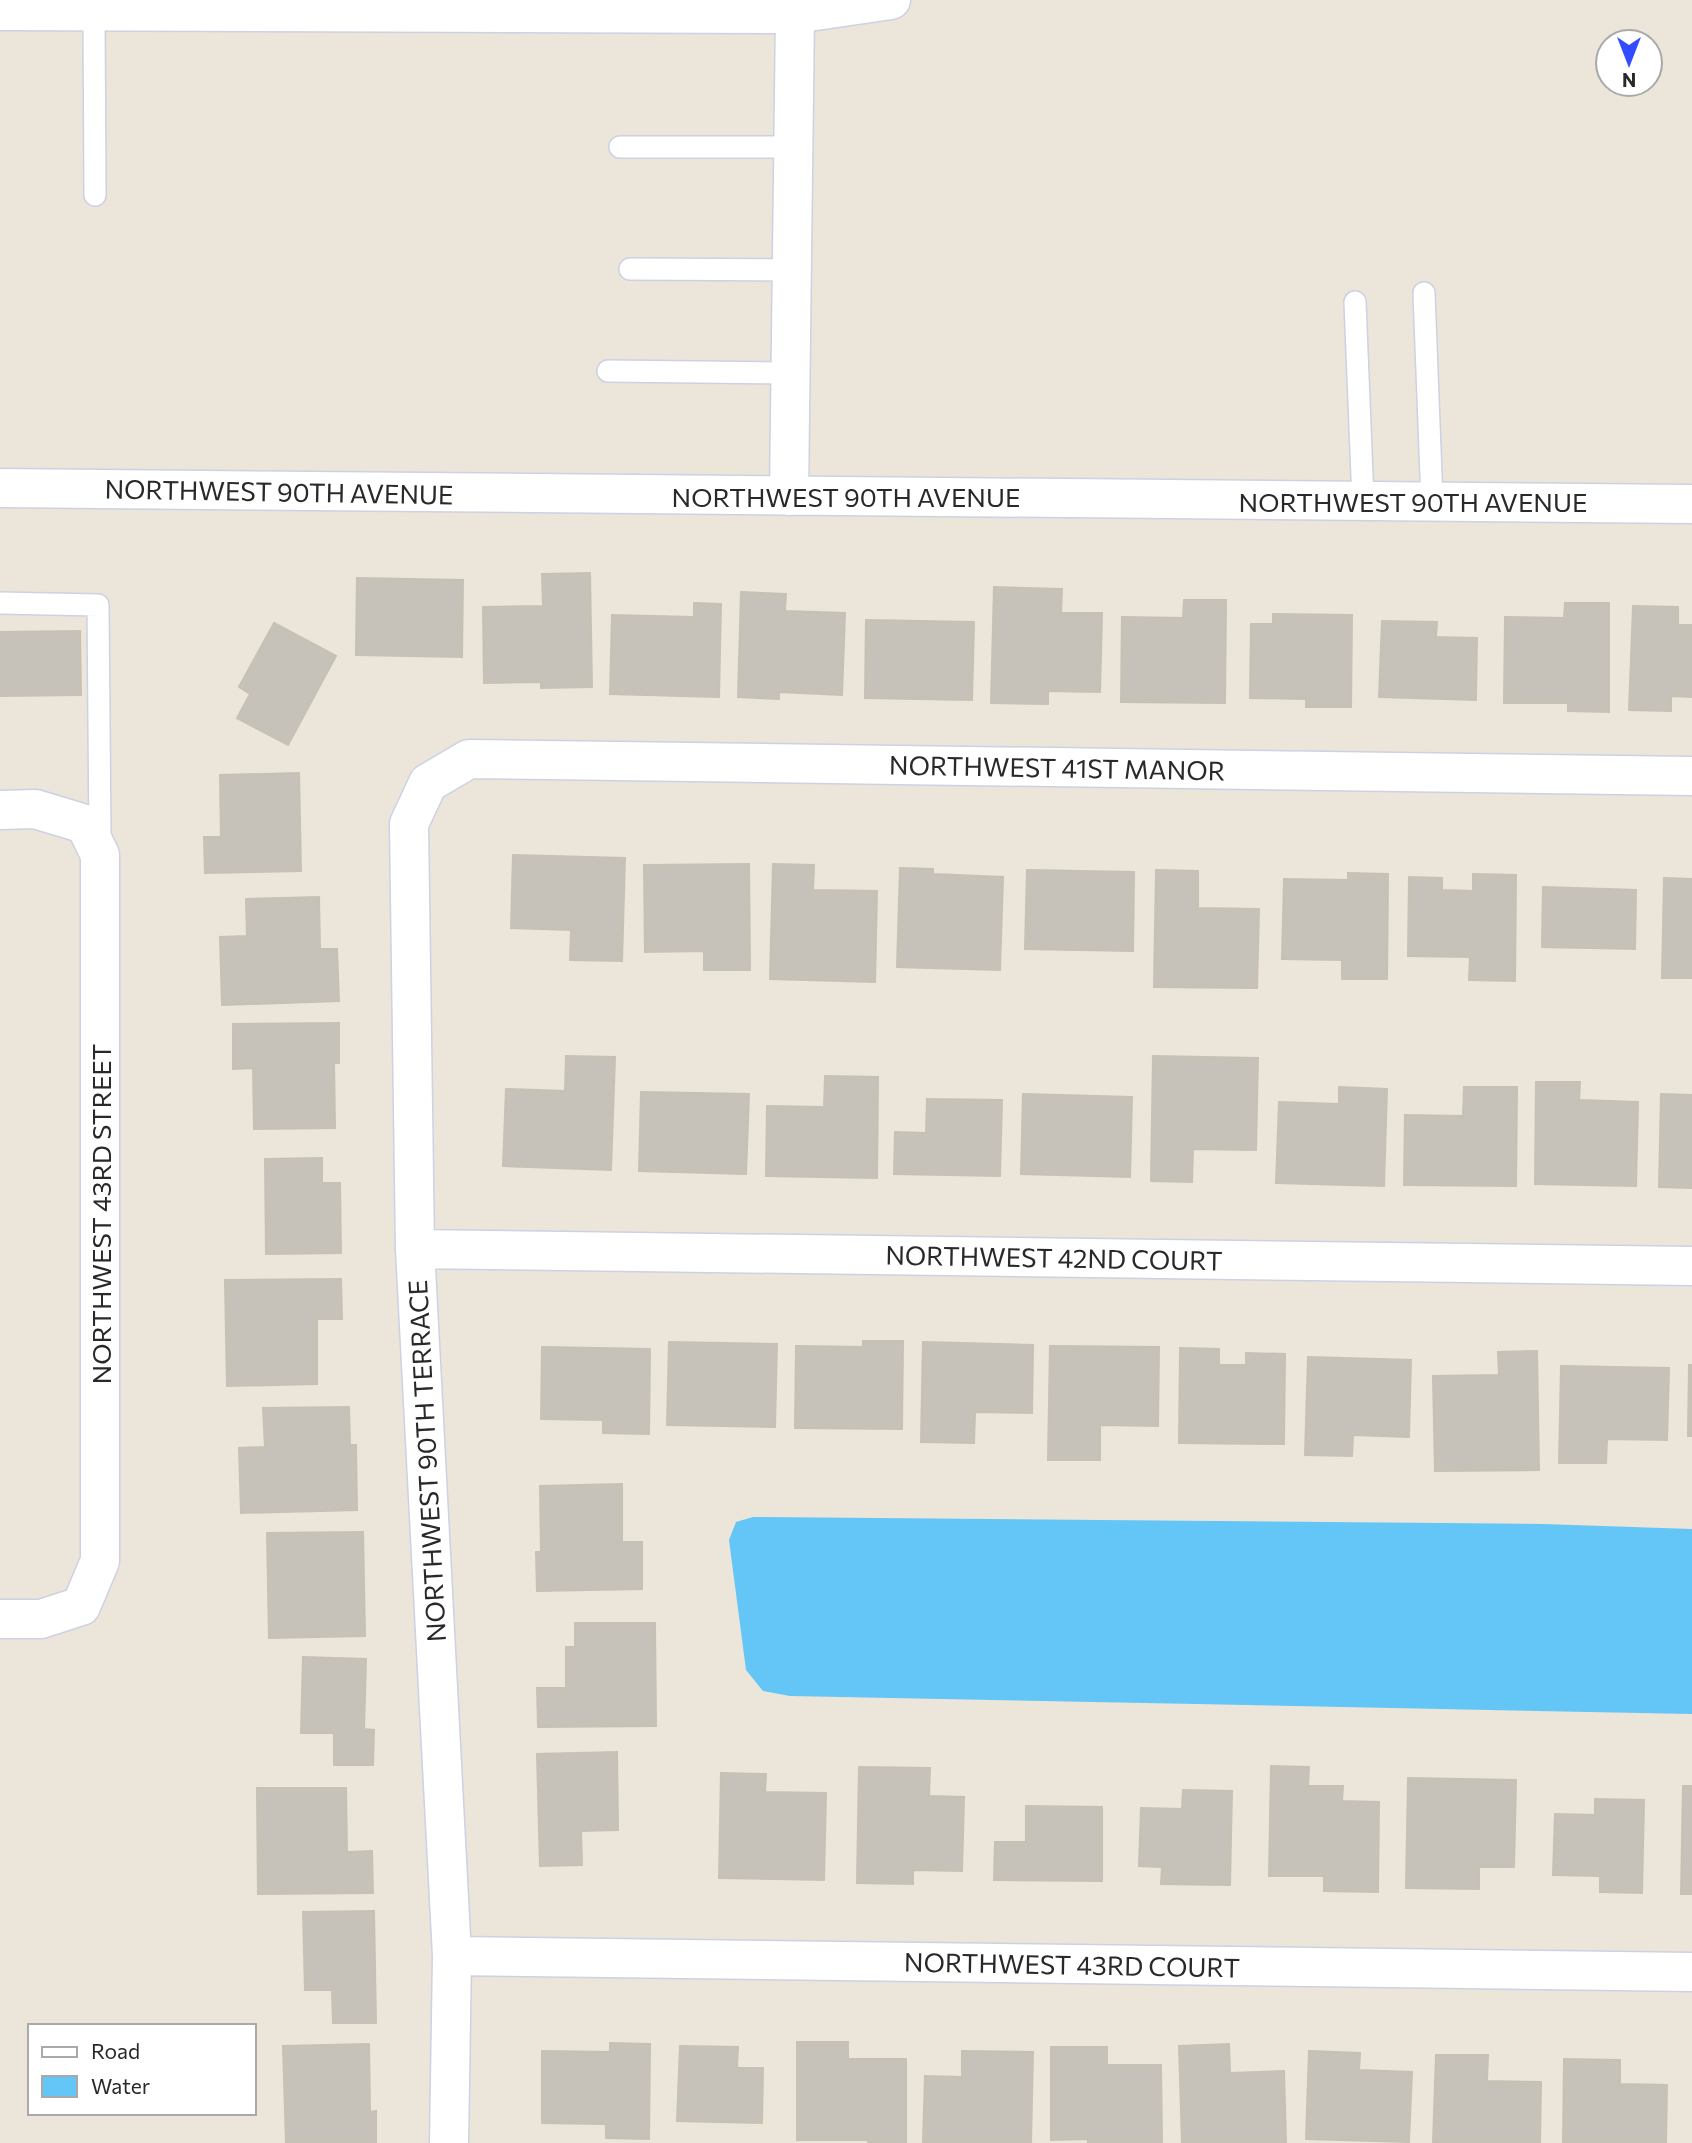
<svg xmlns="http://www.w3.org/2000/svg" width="1692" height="2143" font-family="Commissioner,sans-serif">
<rect width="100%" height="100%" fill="#ece5d9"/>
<path fill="#64c6f6" d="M753,1517L1543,1524L1692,1529V1714L790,1696L763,1691L746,1670L729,1540L736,1522Z"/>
<path fill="#c7c2b9" stroke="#c7c1b3" stroke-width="2" d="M590,573L592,687L541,688V682L484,683L483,607L543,606L542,574Z
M357,578L463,580L462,657L356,655Z
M994,587L1062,589L1061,613H1102L1100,692L1048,691V704L991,703Z
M741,592L786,594L785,611L845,613L842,695L779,692V699L738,697Z
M1184,600H1226L1225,703L1121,702L1122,617L1183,618Z
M694,603L721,604L719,697L610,694L612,615L694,617Z
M1565,603H1609V712L1568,711V703H1504L1505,617L1564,618Z
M1633,606L1678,607V625H1692V697L1671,696V711L1629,710Z
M1273,614L1352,615L1351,707H1306V699L1250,698L1251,624H1273Z
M866,620L974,622L972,700L865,698Z
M1382,621L1437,622L1436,637L1477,638L1476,700L1379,697Z
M274,623L336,656L288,745L237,718L250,694L239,687Z
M80,631L81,695L0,696V632Z
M299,773L301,871L205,873L204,837H221L220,775Z
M513,855L625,858L622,961L570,960L571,930L511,928Z
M749,864L750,970H704V951L645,952L644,865Z
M773,864L814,865L813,890L877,891L875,982L770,979Z
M900,868L933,869V874L1003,877L1000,970L897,967Z
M1027,870L1134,872L1133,951L1025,949Z
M1156,870L1198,871V908L1259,909L1257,988L1154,987Z
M1348,873L1388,874L1387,979H1342V960L1282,959L1284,879L1348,880Z
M1473,874L1516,875L1515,981L1469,980L1470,957L1408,956L1409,877L1442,878V890L1473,891Z
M1664,878L1692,879V978H1662Z
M1543,887L1636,890L1635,949L1542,947Z
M319,897L320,949H337L339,1001L222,1005L220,937L247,936L246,899Z
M339,1023V1063H334L335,1128L254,1129L253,1068L233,1069V1024Z
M566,1056L615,1057L611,1170L503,1166L506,1089L565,1091Z
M1153,1056L1258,1058L1256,1150L1193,1149L1192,1182L1151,1181Z
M825,1076L878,1077L877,1178L766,1176L767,1106L824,1107Z
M1536,1082H1580L1579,1100L1638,1102L1636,1186L1535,1184Z
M1339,1087L1387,1089L1384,1186L1276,1183L1279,1102L1339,1104Z
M1464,1087H1517L1516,1186L1404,1185L1405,1115L1463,1116Z
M641,1092L749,1094L746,1174L639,1171Z
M1023,1094L1132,1097L1130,1177L1021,1174Z
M1661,1094L1692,1095V1188L1659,1187Z
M927,1099L1002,1100L1000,1176L894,1174L895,1132L926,1133Z
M322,1158V1183H340L341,1253L266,1254L265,1159Z
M341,1279L342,1319H317V1384L227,1386L225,1280Z
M863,1341H903L902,1429L795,1428L796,1346L863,1347Z
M669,1342L777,1344L775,1427L667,1425Z
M923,1342L1033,1345L1032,1413L975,1412L974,1443L921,1442Z
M1050,1346L1159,1347L1158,1426L1100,1425V1460H1048Z
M542,1347L650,1349L649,1434L603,1433V1420L541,1419Z
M1180,1348L1219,1349V1365H1246V1353L1285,1354L1284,1444L1179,1443Z
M1537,1351L1539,1470L1435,1471L1433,1376L1499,1375L1498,1352Z
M1308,1357L1411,1360L1409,1437L1353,1435L1352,1456L1305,1455Z
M1689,1365H1692V1436H1688Z
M1561,1366L1669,1368L1667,1440L1607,1439L1606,1463H1559Z
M349,1407L350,1445H356L357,1510L241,1513L239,1448L265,1447L263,1408Z
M622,1484V1542H642V1589L537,1591L536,1552H541L540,1486Z
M363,1532L365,1636L269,1638L267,1533Z
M575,1623H655L656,1726L538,1727L537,1688H566V1647H575Z
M303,1657L366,1659L364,1729L374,1730L373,1765H334V1733H301Z
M617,1752L618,1830L581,1831L582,1865L540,1866L537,1754Z
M1271,1766L1309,1767L1308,1786H1343L1342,1801L1379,1802L1378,1892L1324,1891V1876H1269Z
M859,1767L930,1768L929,1796L964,1797L962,1871L913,1870V1884L857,1883Z
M721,1773L766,1774L765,1792L826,1793L824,1880L719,1878Z
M1408,1778L1516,1780L1514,1867H1479V1889L1406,1888Z
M1683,1786H1692V1894H1681Z
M257,1788H346L347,1852L372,1851L373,1893L258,1894Z
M1183,1790L1232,1791L1230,1885L1161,1884L1162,1867L1139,1866L1141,1808L1182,1809Z
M1595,1799L1644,1800L1642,1893L1600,1892V1876L1553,1875L1555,1814L1595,1815Z
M1026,1806L1102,1807V1881L994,1880L995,1842H1026Z
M374,1911L376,2023H333L332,1990H305L303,1912Z
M797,2042H848V2059H906V2143H868V2140H797Z
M610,2043L650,2044L649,2139L606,2138V2124L542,2123V2051L610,2052Z
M369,2044L370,2112L376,2111V2143H286L283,2046Z
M1229,2044L1230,2073L1284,2071L1286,2143H1182L1179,2046Z
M680,2046L738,2047L737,2068H763L762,2123L677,2121Z
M1051,2047H1107V2065H1161L1162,2143H1088V2139L1051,2140Z
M962,2051L1033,2052L1031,2143H923L925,2076L962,2077Z
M1309,2051L1360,2053L1359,2070L1412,2072L1409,2142L1306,2139Z
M1436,2055H1488L1487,2081L1541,2082L1540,2143H1433Z
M1564,2059L1620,2060V2084L1667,2085L1666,2143H1563Z"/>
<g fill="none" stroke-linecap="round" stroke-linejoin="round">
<g stroke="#ced1e3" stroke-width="24">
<path id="service" d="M94,12L95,195
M620,147H793
M630,269L792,270
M1424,293L1432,502
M1355,302L1363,501
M608,371L790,373
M0,603L98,605L100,839"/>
</g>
<g stroke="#ced1e3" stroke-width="41">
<path id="minor" d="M0,11L795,14L891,0
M0,488L1692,504
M789,496L795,14
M0,810L35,809L85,824L100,855V1561L81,1606L41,1619H0
M415,1249L1692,1266
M452,1956L1692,1972
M449,2143L452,1956L415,1249L409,824L428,783L469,759L1692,776"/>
</g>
<use href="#service" stroke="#fff" stroke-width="21"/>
<use href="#minor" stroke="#fff" stroke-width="38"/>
</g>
<g text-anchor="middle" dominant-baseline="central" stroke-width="5" stroke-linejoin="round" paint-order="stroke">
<g font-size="26" fill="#292929" stroke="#fff">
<text transform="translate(279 491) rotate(1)">NORTHWEST 90TH AVENUE</text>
<text x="846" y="496">NORTHWEST 90TH AVENUE</text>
<text x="1413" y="501">NORTHWEST 90TH AVENUE</text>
<text transform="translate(1057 767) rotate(1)">NORTHWEST 41ST MANOR</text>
<text transform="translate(100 1214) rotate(-90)">NORTHWEST 43RD STREET</text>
<text transform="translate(1054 1257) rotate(1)">NORTHWEST 42ND COURT</text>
<text transform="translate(426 1461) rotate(-93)">NORTHWEST 90TH TERRACE</text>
<text transform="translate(1072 1964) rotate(1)">NORTHWEST 43RD COURT</text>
</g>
</g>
<rect x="28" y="2024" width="228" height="91" fill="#ffffff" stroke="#a9a9a9" stroke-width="2"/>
<rect x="42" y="2047" width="35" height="10" fill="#ffffff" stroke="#a9a9a9" stroke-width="2"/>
<text x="91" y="2059" font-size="21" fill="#292929">Road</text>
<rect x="42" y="2076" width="35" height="21" fill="#64c6f6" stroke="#a9a9a9" stroke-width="2"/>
<text x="91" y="2094" font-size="21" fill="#292929">Water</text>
<g transform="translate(1629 63) rotate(180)"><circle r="33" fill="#ffffff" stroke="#a9a9a9" stroke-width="2"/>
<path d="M0-5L12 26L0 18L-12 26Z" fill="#334cff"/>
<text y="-10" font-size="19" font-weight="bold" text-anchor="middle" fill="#292929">N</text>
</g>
</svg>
